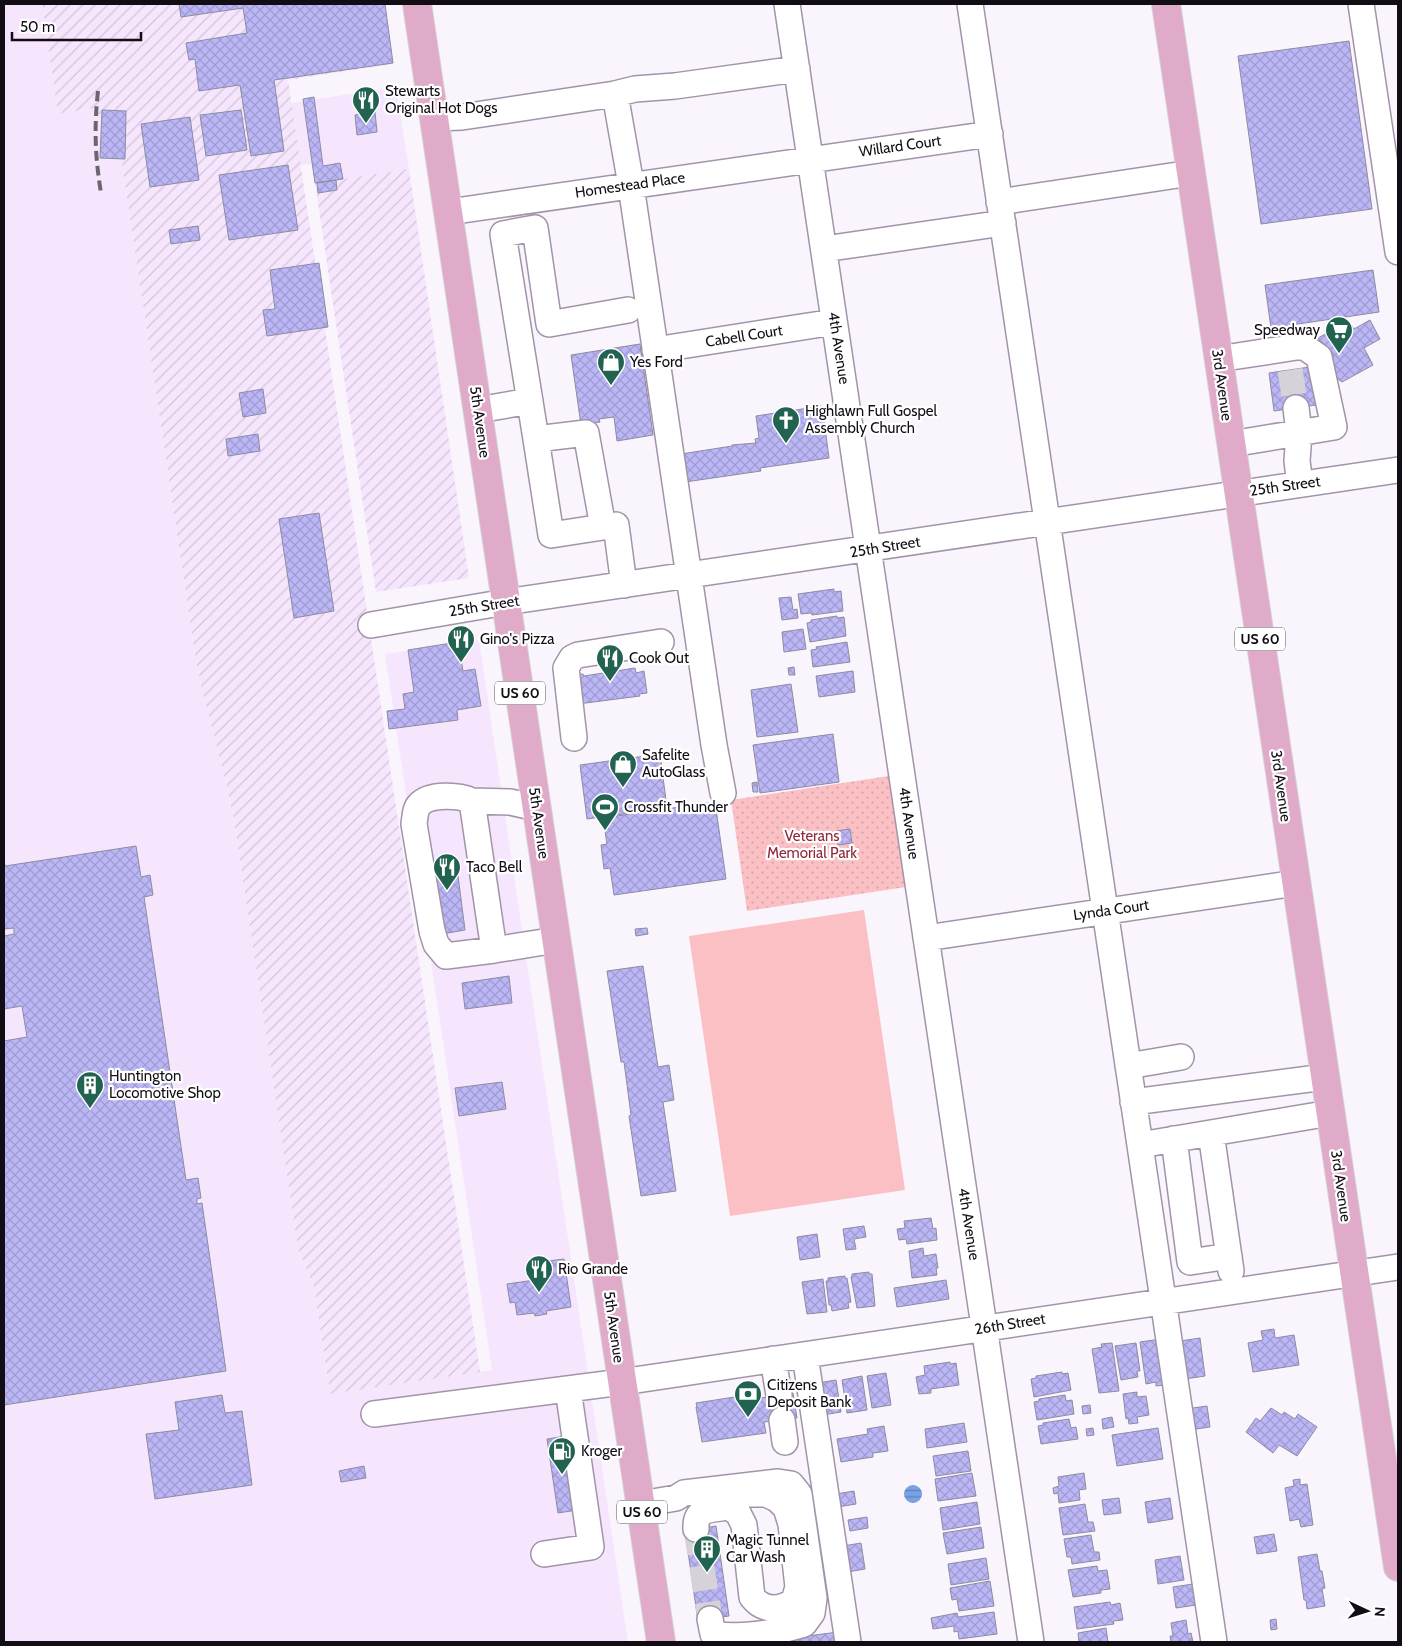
<svg xmlns="http://www.w3.org/2000/svg" width="1402" height="1646" font-family="Cabin,sans-serif">
<defs>
<pattern id="industrial-furrows" width="10" height="10" patternUnits="userSpaceOnUse" patternTransform="scale(1.25)"><rect width="10" height="10" fill="#f6e6fd"/><path d="M-1 1l2-2M0 10L10 0M9 11l2-2" fill="none" stroke="#d2c4d8"/></pattern>
<pattern id="grass-dots" width="8" height="8" patternUnits="userSpaceOnUse" patternTransform="scale(1.25)"><rect width="8" height="8" fill="#fac0c3"/><path d="M2 2h.1M6 6h.1" fill="none" stroke="#d5a4a7" stroke-width="1.8" stroke-linecap="round"/></pattern>
<pattern id="water-rules" width="6" height="5" patternUnits="userSpaceOnUse" patternTransform="scale(1.25)"><rect width="6" height="5" fill="#77a2e5"/><path d="M0 2.5h6" fill="none" stroke="#6082b8"/></pattern>
<pattern id="building-cross-hatch" width="8" height="8" patternUnits="userSpaceOnUse" patternTransform="scale(1.25)"><rect width="8" height="8" fill="#bbb6f5"/><path d="M0 0l8 8M0 8l8-8" fill="none" stroke="#a09bd1"/></pattern>
</defs>
<rect width="100%" height="100%" fill="#faf4fd"/>
<path fill="#f6e6fd" d="M4,4H42L58,114L98,108L115,116L195,655L203,694L223,770L234,820L298,1248L314,1287L330,1394L492,1370L385,654L479,640L628,1642H4Z
M396,87L409,169L315,183L312,164L300,165L291,103Z"/>
<path fill="url(#industrial-furrows)" d="M42,4H384L393,64L288,80L480,1372L330,1394L314,1287L298,1248L234,820L223,770L203,694L195,655L115,116L99,118L97,108L58,114Z
M409,169L469,578L376,592L315,183Z"/>
<path fill="url(#grass-dots)" d="M889,776L906,887L747,911L731,800Z"/>
<path fill="#fac0c3" d="M864,910L905,1190L730,1216L689,936Z"/>
<path fill="url(#water-rules)" d="M904 1494a9 9 0 1 1 18 0a9 9 0 1 1-18 0Z"/>
<path fill="url(#building-cross-hatch)" stroke="#8d8ba2" d="M179,4H385L393,63L274,80L284,151L251,156L240,85L199,91L195,59L189,60L186,43L247,33L243,8L181,17Z
M1349,41L1372,209L1261,224L1238,56Z
M314,97L323,166L340,163L343,179L315,183L303,99Z
M102,110L126,111L125,159L100,158Z
M241,110L247,150L206,156L200,115Z
M375,112L377,132L357,135L355,115Z
M190,117L199,180L150,187L141,124Z
M288,165L298,230L229,240L219,175Z
M336,180L337,190L318,193L317,183Z
M198,226L200,240L171,244L169,230Z
M319,263L328,327L267,336L263,310L275,309L270,270Z
M1373,270L1379,312L1271,328L1265,285Z
M1370,320L1380,339L1364,348L1373,365L1342,382L1338,379L1322,350L1323,347L1318,338L1349,321L1354,329Z
M640,344L653,435L617,441L614,417L599,419L600,422L581,425L571,355Z
M1310,367L1316,405L1274,411L1269,373Z
M263,389L266,413L243,417L239,393Z
M822,406L829,458L760,468L761,471L685,482L681,454L732,446V445L756,443L755,439L759,438L756,416Z
M258,434L260,451L228,456L226,439Z
M319,513L334,611L294,618L279,519Z
M834,589V592L841,591L843,611L812,615L811,613L801,614L798,594Z
M791,597L793,610L797,609L798,618L782,620L779,598Z
M837,616V618L844,617L846,636L810,642L807,623L811,622V620Z
M803,629L806,649L784,652L782,632Z
M458,642L463,671L475,669L481,706L457,710L458,720L389,729L387,711L405,709L403,694L414,692L408,650Z
M847,642L850,662L813,667L811,650L817,649L816,647Z
M794,667L795,675H789L788,668Z
M635,668L636,673L644,671L647,693L639,694L640,696L578,704L574,675L583,674L584,676Z
M853,671L855,692L819,697L816,676Z
M791,684L798,732L757,737L751,690Z
M833,734L839,782L760,793L753,745Z
M660,754L667,808L587,819L580,765Z
M757,782L758,792H753L752,783Z
M715,802L726,879L614,895L610,868L604,869L601,845L607,844L603,818Z
M850,829L852,843L838,845L836,831Z
M136,846L141,877L150,875L153,895L144,897L186,1180L198,1178L201,1198L197,1199V1204L202,1203L226,1371L4,1405V1041L27,1037L22,1006L4,1009V936L14,934V928L4,929V859L5,866Z
M457,868L465,930L442,934L432,871Z
M647,928L648,934L636,936L635,929Z
M643,966L658,1067L669,1065L674,1100L663,1102L676,1191L641,1196L629,1116L631,1115L624,1062H621L607,971Z
M509,976L512,1003L465,1009L462,983Z
M502,1082L506,1109L459,1116L455,1088Z
M931,1218L933,1229L936,1228L937,1240L907,1244L906,1239L899,1240L897,1229L905,1228L904,1221Z
M864,1226L866,1237L854,1239L856,1249L846,1250L843,1229Z
M817,1234L820,1257L800,1260L797,1237Z
M923,1248L924,1256L936,1254L938,1268H936L937,1275L912,1278L909,1251Z
M564,1259L571,1307L546,1311L547,1314L535,1316L534,1313L517,1315L515,1302L510,1303L507,1284L542,1279L540,1262Z
M869,1272V1274H872L875,1306L857,1308L851,1277H852V1274Z
M845,1276V1279L847,1278L851,1302L848,1303L849,1308L832,1311L831,1305H829L826,1281H828V1278Z
M823,1279L827,1312L807,1314L802,1282Z
M946,1280L949,1299L897,1307L894,1288Z
M1274,1329L1275,1338L1294,1335L1299,1365L1253,1372L1248,1343L1263,1340L1261,1331Z
M1200,1338L1205,1376L1185,1379L1180,1341Z
M1161,1339L1164,1385L1156,1386V1382L1146,1384L1140,1342Z
M1112,1343L1119,1391L1099,1393L1092,1349L1102,1347L1101,1344Z
M1136,1343L1140,1371H1137L1138,1377L1121,1380L1115,1346Z
M950,1362V1364L956,1363L959,1385L931,1389V1393L919,1394L916,1377L925,1375L924,1366Z
M1062,1372V1374L1068,1373L1071,1390L1034,1397L1031,1379L1036,1378V1376Z
M886,1373L891,1405L872,1408L867,1376Z
M862,1376L867,1410L847,1413L842,1380Z
M836,1380L841,1412L823,1415L818,1383Z
M1137,1392V1397L1146,1396L1149,1415L1137,1417L1138,1423L1129,1424L1128,1418L1126,1419L1123,1394Z
M760,1393L761,1398L793,1393L797,1418L764,1422L766,1433L702,1442L696,1407H697L696,1403Z
M222,1395L225,1413L242,1411L252,1485L155,1499L146,1434L179,1430L175,1402Z
M1065,1395L1066,1401L1072,1400L1074,1414L1037,1420L1034,1402L1039,1401V1399Z
M1090,1405L1091,1413L1083,1414L1082,1406Z
M1207,1406L1210,1427L1189,1430L1186,1409Z
M1271,1408L1282,1415L1284,1412L1295,1419L1298,1414L1317,1427L1297,1456L1279,1445L1273,1453L1246,1432L1256,1418L1260,1421Z
M1112,1417L1114,1427L1103,1429L1102,1419Z
M1069,1419L1071,1428L1076,1427L1078,1439L1041,1444L1038,1426L1043,1425V1423Z
M964,1423L967,1442L927,1448L925,1429Z
M884,1426L888,1451L873,1453V1457L841,1462L837,1439L868,1434L867,1429Z
M1093,1428L1094,1435L1087,1436L1086,1429Z
M1158,1428L1163,1459L1117,1466L1112,1435Z
M566,1436L577,1510L558,1513L547,1439Z
M968,1451L971,1471L936,1476L933,1456Z
M364,1466L366,1478L341,1482L339,1471Z
M972,1473L976,1496L938,1501L935,1479Z
M1084,1473L1086,1489L1079,1490L1080,1500L1059,1503L1058,1493L1054,1494L1053,1488L1059,1486L1058,1477Z
M1300,1479V1485L1307,1484L1313,1525L1301,1527L1299,1519L1290,1521L1285,1488L1294,1486L1293,1480Z
M854,1491L856,1504L838,1507L836,1494Z
M1119,1498L1121,1513L1104,1515L1102,1500Z
M1170,1498L1173,1519L1148,1523L1145,1502Z
M977,1502L980,1524L943,1530L940,1508Z
M1085,1504L1088,1522H1093L1095,1531L1063,1535L1059,1508Z
M867,1517L868,1528L850,1531L848,1520Z
M716,1526L729,1616L698,1621L685,1531Z
M981,1527L984,1548L947,1554L943,1533Z
M1274,1534L1277,1551L1257,1554L1254,1537Z
M1091,1535L1094,1552H1099L1100,1560L1072,1564L1071,1557H1067L1064,1539Z
M861,1543L865,1569L847,1572L843,1546Z
M1317,1554L1320,1571H1322L1325,1588L1322,1589L1325,1606L1307,1609L1306,1600H1304L1298,1557Z
M1180,1556L1184,1580L1158,1584L1155,1560Z
M986,1558L989,1579L951,1585L948,1564Z
M1097,1566L1098,1571L1107,1570L1110,1589L1101,1590V1593L1073,1597L1068,1570Z
M990,1581L994,1606L959,1611L957,1599L952,1600L950,1588Z
M1193,1584L1196,1605L1176,1608L1173,1587Z
M1110,1602L1111,1605L1120,1603L1123,1620L1113,1621L1114,1624L1077,1629L1074,1607Z
M994,1612L997,1634L959,1639L958,1631L954,1632V1626L933,1629L931,1618L957,1613L958,1617Z
M1276,1619L1277,1629L1271,1630L1270,1620Z
M1186,1620L1188,1634L1191,1633L1193,1642H1171L1170,1636H1173L1171,1623Z
M1106,1628L1108,1642H1079L1078,1633Z
M838,1632L839,1642H762Z"/>
<g fill="none" stroke-linecap="round" stroke-linejoin="round">
<path stroke="#d7d1da" stroke-width="25" stroke-dasharray="25 12" stroke-linecap="butt" d="M1290,370L1296,408
M696,1529L710,1619"/>
<g stroke="#a294a8" stroke-width="28">
<path id="minor" d="M787,4L1031,1642
M970,4L1214,1642
M1361,4L1398,252
M615,94L630,179L714,745L723,793
M434,118L462,117L615,94L635,89L675,86L797,69
M999,202L1191,173
M449,212L990,134
M824,249L1003,223
M655,350L834,322
M1218,359L1303,346L1319,357L1334,427L1231,444
M1296,408L1299,433L1297,461L1300,484
M478,410L530,401
M536,439L503,234L535,228L549,324L628,310
M603,527L586,433L536,439L551,535L616,525L624,585
M371,625L506,602L1398,470
M574,738L566,668L572,658L578,655L661,642
M472,801C460,795 429,793 419,805C415,809 415,818 414,824L432,931L436,944L446,956L494,950
M537,808L510,802L472,801L494,950L556,940
M926,938L1296,883
M1128,1066L1181,1057
M1133,1102L1325,1077
M1211,1133L1231,1271
M1174,1139L1190,1262L1229,1256
M1140,1145L1330,1113
M805,1355L848,1642
M773,1359L779,1395
M374,1414L622,1382L1398,1267
M782,1420L785,1442
M641,1504L676,1498L684,1493L778,1482L791,1484L799,1494L814,1598L812,1613L804,1624C774,1633 744,1639 713,1634L710,1619
M696,1529C695,1507 711,1510 729,1507L738,1513L744,1525L752,1597C763,1611 779,1611 794,1601L798,1587L791,1524L786,1508L777,1499L766,1494H745
M544,1554L591,1547L568,1389"/>
</g>
<g stroke="#d4d3d5" stroke-width="30">
<path id="major" d="M417,4L661,1642
M1166,4L1398,1567"/>
</g>
<use href="#minor" stroke="#fff" stroke-width="25"/>
<use href="#major" stroke="#e0aac9" stroke-width="28"/>
<path stroke="#6b666e" stroke-width="4" stroke-dasharray="10 5" stroke-linecap="butt" d="M98,91C94,128 95,156 101,193"/>
</g>
<defs>
<g id="restaurant-pin" transform="scale(1.4375)"><path d="M0 17L-7.5 6A9.5 9.5 0 1 1 7.5 6Z" fill="#216250" stroke="#fff"/><path d="M-5-6h1v4h1v-4h1v4h1v-4h1v5L-1.5 .5V6h-2V.5L-5-1ZM5-6V6H3V1.5H1.5Q1.5-4 5-6Z" fill="#fff"/></g>
<g id="supermarket-pin" transform="scale(1.4375)"><path d="M0 17L-7.5 6A9.5 9.5 0 1 1 7.5 6Z" fill="#216250" stroke="#fff"/><path d="M-6-5.5h2.5l.6 2H6L4.5 2H-2.5L-4.4-4H-6ZM-1.5 3.2a1.3 1.3 0 1 0 .1 0ZM3 3.2a1.3 1.3 0 1 0 .1 0Z" fill="#fff"/></g>
<g id="shop-pin" transform="scale(1.4375)"><path d="M0 17L-7.5 6A9.5 9.5 0 1 1 7.5 6Z" fill="#216250" stroke="#fff"/><path d="M-5-2.5h2.3a2.7 3.5 0 0 1 5.4 0H5L5.5 6h-11ZM-1.5-2.5h3a1.5 2.3 0 0 0-3 0Z" fill="#fff"/></g>
<g id="church-pin" transform="scale(1.4375)"><path d="M0 17L-7.5 6A9.5 9.5 0 1 1 7.5 6Z" fill="#216250" stroke="#fff"/><path d="M-1.2-6h2.4v3.5h3.3v2.4h-3.3V6h-2.4V-.1h-3.3v-2.4h3.3Z" fill="#fff"/></g>
<g id="stadium-pin" transform="scale(1.4375)"><path d="M0 17L-7.5 6A9.5 9.5 0 1 1 7.5 6Z" fill="#216250" stroke="#fff"/><path d="M0-5a6.5 5 0 1 0 0 10a6.5 5 0 1 0 0-10ZM-3.5-1.8h7v3.6h-7Z" fill="#fff"/></g>
<g id="building-pin" transform="scale(1.4375)"><path d="M0 17L-7.5 6A9.5 9.5 0 1 1 7.5 6Z" fill="#216250" stroke="#fff"/><path d="M-4-6H4V6H1V3H-1V6H-4ZM-2.5-4.3h1.7v1.8h-1.7ZM.8-4.3h1.7v1.8H.8ZM-2.5-1h1.7V.8h-1.7ZM.8-1h1.7V.8H.8Z" fill="#fff"/></g>
<g id="bank-pin" transform="scale(1.4375)"><path d="M0 17L-7.5 6A9.5 9.5 0 1 1 7.5 6Z" fill="#216250" stroke="#fff"/><path d="M-6-4H6V4H-6ZM0-2.3a2.3 2.3 0 1 0 0 4.6a2.3 2.3 0 1 0 0-4.6Z" fill="#fff"/></g>
<g id="fuel-pin" transform="scale(1.4375)"><path d="M0 17L-7.5 6A9.5 9.5 0 1 1 7.5 6Z" fill="#216250" stroke="#fff"/><path d="M-5.5-6h7V0h2V4h1.3V-2.5L3-4.5l.8-.8L6-3V5H2.5V1h-1V6h-7ZM-4.2-4.7v3.2H.2V-4.7Z" fill="#fff"/></g>
</defs>
<g fill-rule="evenodd">
<use href="#restaurant-pin" x="366" y="100"/>
<use href="#supermarket-pin" x="1339" y="330"/>
<use href="#shop-pin" x="611" y="362"/>
<use href="#church-pin" x="786" y="420"/>
<use href="#restaurant-pin" x="461" y="639"/>
<use href="#restaurant-pin" x="610" y="658"/>
<use href="#shop-pin" x="623" y="764"/>
<use href="#stadium-pin" x="605" y="807"/>
<use href="#restaurant-pin" x="447" y="867"/>
<use href="#building-pin" x="90" y="1085"/>
<use href="#restaurant-pin" x="539" y="1269"/>
<use href="#bank-pin" x="748" y="1394"/>
<use href="#fuel-pin" x="562" y="1451"/>
<use href="#building-pin" x="707" y="1549"/>
</g>
<g text-anchor="middle" dominant-baseline="central" stroke-width="4.5" stroke-linejoin="round" paint-order="stroke">
<g fill="#fff" stroke="#59565a" stroke-width="1">
<rect x="1235" y="627.5" width="50" height="23" rx="4"/>
<rect x="495" y="681.5" width="50" height="23" rx="4"/>
<rect x="617" y="1500.5" width="50" height="23" rx="4"/>
</g>
<g font-size="14" font-weight="bold" fill="#120d14">
<text x="1260" y="639">US 60</text>
<text x="520" y="693">US 60</text>
<text x="642" y="1512">US 60</text>
</g>
<g font-size="15" fill="#120d14" stroke="#fff" text-anchor="start">
<text x="385" y="91">Stewarts<tspan x="385" dy="17">Original Hot Dogs</tspan></text>
<text x="1320" y="330" text-anchor="end">Speedway</text>
<text x="630" y="362">Yes Ford</text>
<text x="805" y="411">Highlawn Full Gospel<tspan x="805" dy="17">Assembly Church</tspan></text>
<text x="480" y="639">Gino's Pizza</text>
<text x="629" y="658">Cook Out</text>
<text x="642" y="755">Safelite<tspan x="642" dy="17">AutoGlass</tspan></text>
<text x="624" y="807">Crossfit Thunder</text>
<text x="466" y="867">Taco Bell</text>
<text x="109" y="1076">Huntington<tspan x="109" dy="17">Locomotive Shop</tspan></text>
<text x="558" y="1269">Rio Grande</text>
<text x="767" y="1385">Citizens<tspan x="767" dy="17">Deposit Bank</tspan></text>
<text x="581" y="1451">Kroger</text>
<text x="726" y="1540">Magic Tunnel<tspan x="726" dy="17">Car Wash</tspan></text>
</g>
<g font-size="15" fill="#120d14" stroke="#fff">
<text transform="translate(900 146) rotate(-8)">Willard Court</text>
<text transform="translate(630 185) rotate(-8)">Homestead Place</text>
<text transform="translate(744 336) rotate(-9)">Cabell Court</text>
<text transform="translate(839 348) rotate(81)">4th Avenue</text>
<text transform="translate(1222 385) rotate(82)">3rd Avenue</text>
<text transform="translate(480 422) rotate(82)">5th Avenue</text>
<text transform="translate(1285 486) rotate(-8)">25th Street</text>
<text transform="translate(885 547) rotate(-9)">25th Street</text>
<text transform="translate(484 606) rotate(-9)">25th Street</text>
<text transform="translate(1281 786) rotate(82)">3rd Avenue</text>
<text transform="translate(539 823) rotate(82)">5th Avenue</text>
<text transform="translate(909 823) rotate(82)">4th Avenue</text>
<text transform="translate(1111 910) rotate(-8)">Lynda Court</text>
<text transform="translate(1341 1186) rotate(82)">3rd Avenue</text>
<text transform="translate(969 1224) rotate(81)">4th Avenue</text>
<text transform="translate(1010 1324) rotate(-9)">26th Street</text>
<text transform="translate(614 1327) rotate(82)">5th Avenue</text>
</g>
<g font-size="15" fill="#90273a" stroke="#fff">
<text x="812" y="836">Veterans<tspan x="812" dy="17">Memorial Park</tspan></text>
</g>
</g>
<rect width="1402" height="1646" fill="none" stroke="#120d14" stroke-width="10"/>
<g transform="translate(1367 1611) rotate(94)" stroke="#ffffff" stroke-width="4" paint-order="stroke">
<path d="M0-4L9 19L0 12L-9 19Z" fill="#120d14"/>
<text y="-8" font-size="14" font-weight="bold" text-anchor="middle" fill="#120d14">N</text>
</g>
<path d="M12 32v8h129v-8" fill="none" stroke="#120d14" stroke-width="2.5"/>
<text x="20" y="32" font-size="15" fill="#120d14" stroke="#ffffff" stroke-width="4" paint-order="stroke">50 m</text>
</svg>
